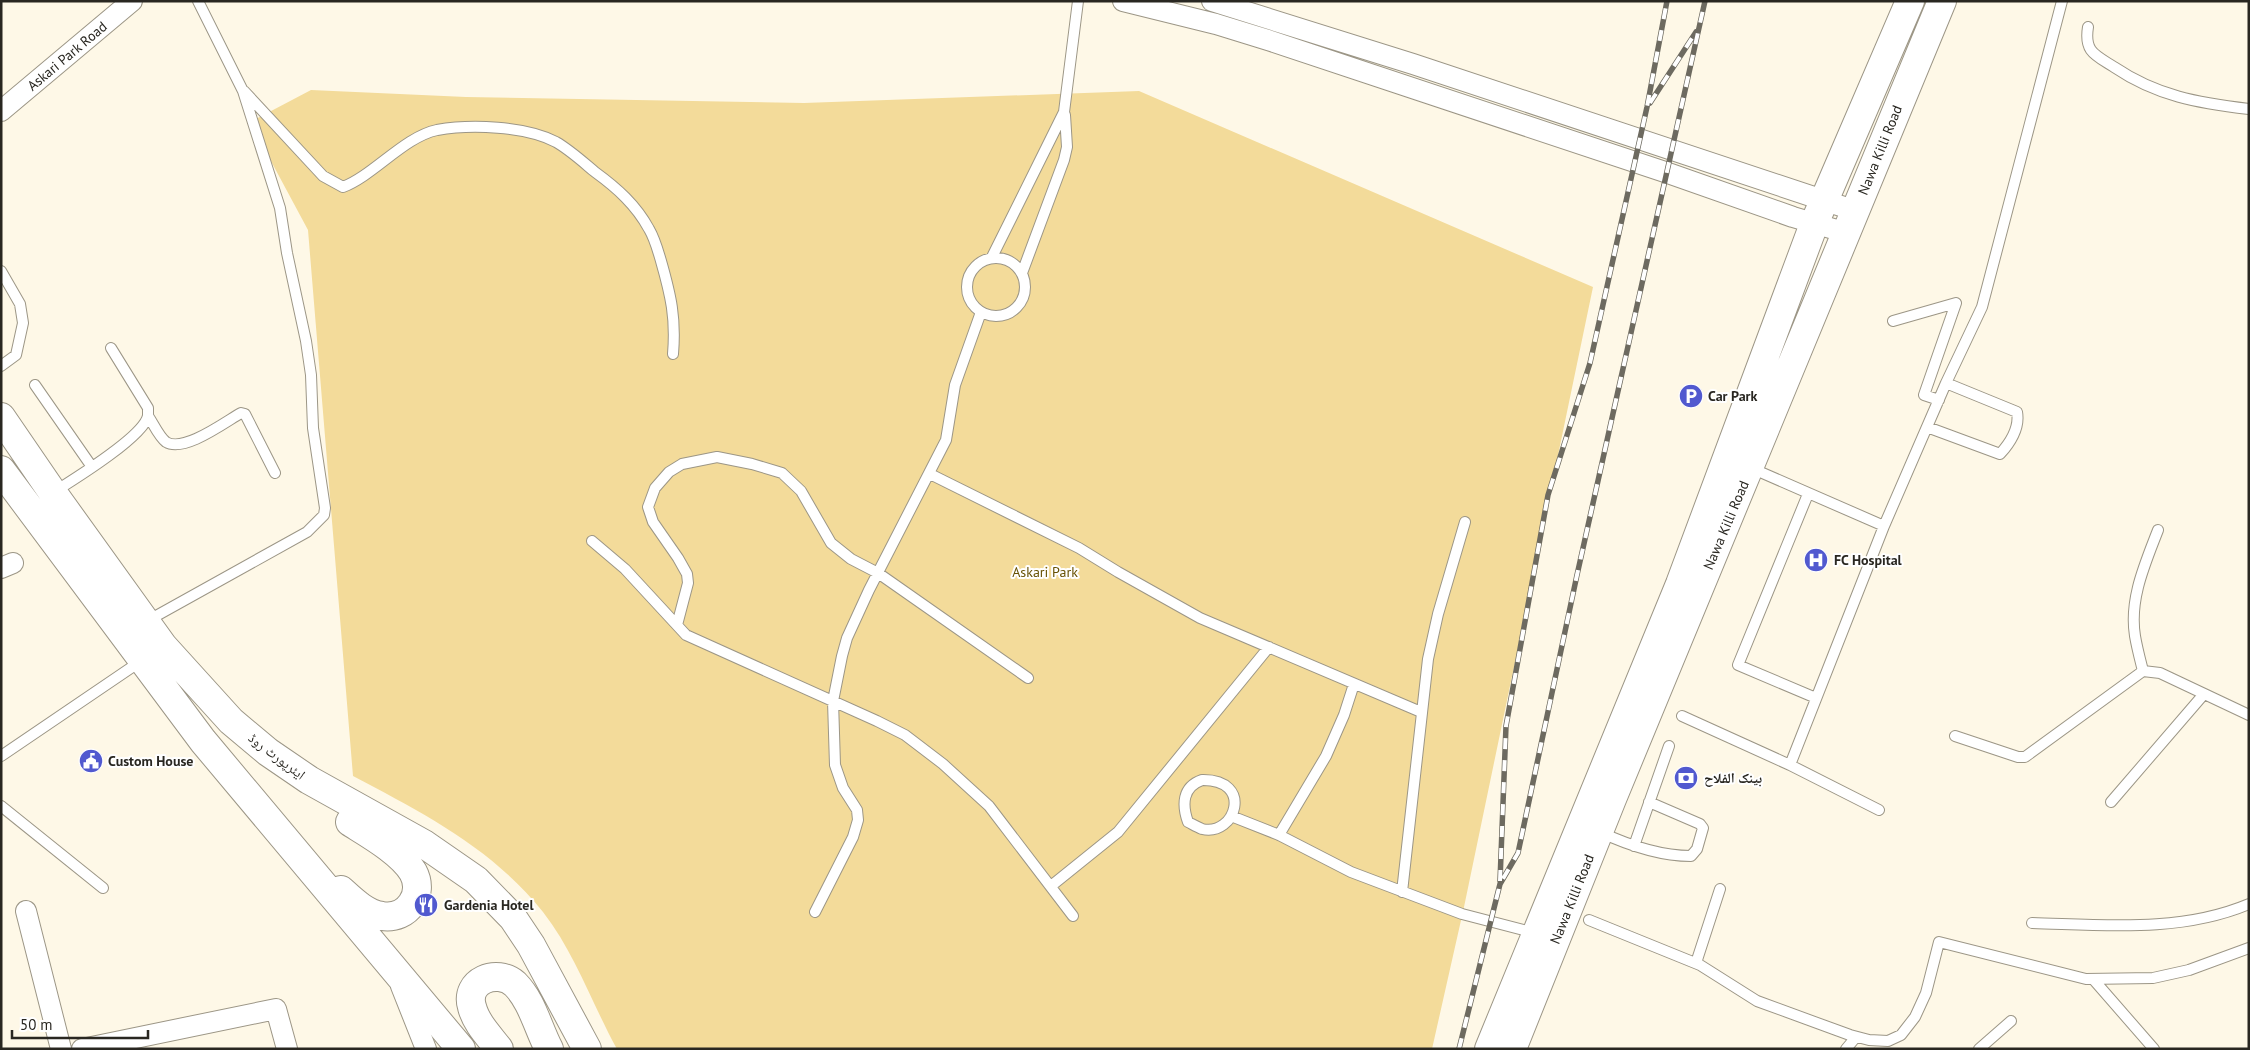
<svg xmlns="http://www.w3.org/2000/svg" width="2250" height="1050" font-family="'PT Sans','Noto Naskh Arabic',sans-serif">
<rect width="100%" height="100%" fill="#fef8e7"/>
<path fill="#f3db9a" d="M311,90L466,97L804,103L1139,91L1593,287L1464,907L1432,1049H617C592,1004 575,953 543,912C492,848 423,813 353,776L308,230L250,122Z"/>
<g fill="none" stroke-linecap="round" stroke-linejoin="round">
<g stroke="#9c9686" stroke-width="12">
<path id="service" d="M2088,27C2084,52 2095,55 2114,67C2157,96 2198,103 2249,109
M244,91L323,176L343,187C374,175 404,137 437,130C471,124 525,126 556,142C570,150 583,162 595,172C617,188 636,205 649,229C655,239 658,251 661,261C671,296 676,318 673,354
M992,257L1064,112L1078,1
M967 287a29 29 0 1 1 58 0a29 29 0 1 1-58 0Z
M1,271L20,304L23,323L16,355L1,366
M1022,273L1064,160L1067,147L1065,115
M1893,321L1956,303L1924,395L1939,400
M35,385L92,467
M148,416C153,423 159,437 166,442C184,453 225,422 241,413L245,414L275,473
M1927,427L2000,454C2010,443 2020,428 2017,412L1946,383
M1751,468L1884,526
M930,474L1079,548L1118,572L1200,618L1421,712
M54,492C73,480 143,437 148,416C148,415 148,410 148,408L111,348
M1808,494L1738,665L1816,698
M592,541L625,569L686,635L877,721L905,735L943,764L989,806L1073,916
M147,621L307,532L324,515L325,508L313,428L311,375L306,341L287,253L280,208L243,91L198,1
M677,625L688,583L687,574L678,558L653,522L648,507L655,488L669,472L682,464L717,457L752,464L782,473L801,491L831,543L851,559L878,573L1028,678
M2143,671C2140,659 2137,648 2135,636C2129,599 2145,564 2158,530
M1682,716L1790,765L1879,810
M1955,736L2018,757H2025L2143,671L2160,673L2249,715
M1,756L141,661
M1790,765L1884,526L1946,383L1982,307L2062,1
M1202,780C1254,779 1236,837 1202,829C1197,827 1192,824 1188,822C1182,805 1182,787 1202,780Z
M2111,802L2204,694
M1,806L103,888
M1231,816L1279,835L1351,872L1462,914L1535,933
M1600,832C1628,845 1659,856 1691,856L1697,849L1703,828L1700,824L1649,802
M1279,835L1326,756L1344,715L1354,684
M1634,846L1669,746
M1051,886L1118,832L1269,647
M1402,892L1428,659L1438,614L1465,522
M815,912L853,837L858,820L857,810L843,788L835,765L833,701L842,656L847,638L869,590L946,440L955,385L981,312
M1589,920L1700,965L1757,1001L1850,1035L1869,1040L1888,1041L1901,1035L1915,1017L1926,993L1939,942L2086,979L2153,978L2189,970L2249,948
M2032,923C2104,925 2180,933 2249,904
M1696,963L1720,889
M2093,979L2154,1049
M1846,1049L1856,1037
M1979,1049L2011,1021"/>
</g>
<g stroke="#9c9686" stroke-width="22">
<path id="minor" d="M1123,1L1216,24L1271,41L1668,173L1793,217L1847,233
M1212,1L1413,64L1856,211
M1,111L132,1
M1,568L13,563
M26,911L61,1049
M401,986L426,1049
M82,1049L276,1009L287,1049"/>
</g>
<g stroke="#9c9686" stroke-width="30">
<path id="primary" d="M1,417L53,493L163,646L231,721L268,752L309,780L424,844L476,880L513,918L531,945L587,1049
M1,470L203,741L461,1049
M341,890C352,900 366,914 382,916C408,920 425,894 413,872C401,852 369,834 350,822
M499,1049C489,1036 476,1023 472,1007C464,981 497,968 515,984C532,1001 538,1028 549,1049
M1489,1049L1680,584L1814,224L1910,1
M1512,1049L1612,799L1942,1"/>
</g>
<use href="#service" stroke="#fff" stroke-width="10"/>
<use href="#minor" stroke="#fff" stroke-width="20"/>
<use href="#primary" stroke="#fff" stroke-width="28"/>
<g stroke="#6d6a60" stroke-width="5.5">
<path id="rail" d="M1650,103L1696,32
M1500,881L1506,726L1548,495L1590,363L1647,107L1667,1
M1459,1049L1500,884L1518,853L1577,575L1705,1"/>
</g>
<use href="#rail" stroke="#fff" stroke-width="4" stroke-dasharray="11" stroke-linecap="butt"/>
</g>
<defs>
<g id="parking-disc" transform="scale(1.25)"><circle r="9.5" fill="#5159cf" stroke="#fff"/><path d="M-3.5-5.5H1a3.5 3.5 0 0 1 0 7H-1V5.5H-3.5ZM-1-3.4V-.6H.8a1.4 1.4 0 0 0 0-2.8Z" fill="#fff"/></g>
<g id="hospital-disc" transform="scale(1.25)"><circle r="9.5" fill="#5159cf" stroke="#fff"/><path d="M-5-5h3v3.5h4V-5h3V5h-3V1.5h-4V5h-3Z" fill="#fff"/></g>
<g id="civic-disc" transform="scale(1.25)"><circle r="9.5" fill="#5159cf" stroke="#fff"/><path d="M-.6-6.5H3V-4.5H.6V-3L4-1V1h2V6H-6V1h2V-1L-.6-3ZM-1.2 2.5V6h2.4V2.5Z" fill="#fff"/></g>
<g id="bank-disc" transform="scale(1.25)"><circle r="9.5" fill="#5159cf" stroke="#fff"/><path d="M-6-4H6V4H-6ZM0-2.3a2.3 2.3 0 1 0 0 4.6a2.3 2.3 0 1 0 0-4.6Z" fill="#fff"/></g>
<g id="restaurant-disc" transform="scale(1.25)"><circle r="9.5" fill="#5159cf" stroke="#fff"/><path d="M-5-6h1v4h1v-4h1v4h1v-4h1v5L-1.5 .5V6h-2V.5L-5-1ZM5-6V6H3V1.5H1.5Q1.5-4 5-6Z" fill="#fff"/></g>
</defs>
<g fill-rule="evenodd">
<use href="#parking-disc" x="1691" y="396"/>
<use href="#hospital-disc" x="1816" y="560"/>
<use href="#civic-disc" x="91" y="761"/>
<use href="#bank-disc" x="1686" y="778"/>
<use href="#restaurant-disc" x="426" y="905"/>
</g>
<g text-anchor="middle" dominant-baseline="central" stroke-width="4" stroke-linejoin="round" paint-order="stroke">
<g font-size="14" fill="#292721" stroke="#fff">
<text transform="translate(67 56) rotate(-40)">Askari Park Road</text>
<text transform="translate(1880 150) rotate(-68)">Nawa Killi Road</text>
<text transform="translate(1726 525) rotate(-67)">Nawa Killi Road</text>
<text transform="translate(277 756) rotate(37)">ایئرپورٹ روڈ</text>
<text transform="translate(1572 899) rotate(-68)">Nawa Killi Road</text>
</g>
<g font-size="14" font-weight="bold" fill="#292721" stroke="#fff" text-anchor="start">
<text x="1708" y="396">Car Park</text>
<text x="1834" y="560">FC Hospital</text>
<text x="108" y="761">Custom House</text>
<text x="1704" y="778">بینک الفلاح</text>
<text x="444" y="905">Gardenia Hotel</text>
</g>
<g font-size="14" fill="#675103" stroke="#fff">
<text x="1045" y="572">Askari Park</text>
</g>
</g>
<rect width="2250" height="1050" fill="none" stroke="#292721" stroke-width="5"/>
<path d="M12 1030v8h136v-8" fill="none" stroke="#292721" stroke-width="2.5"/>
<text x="20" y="1030" font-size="15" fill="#292721" stroke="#ffffff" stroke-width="4" paint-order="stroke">50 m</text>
</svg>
